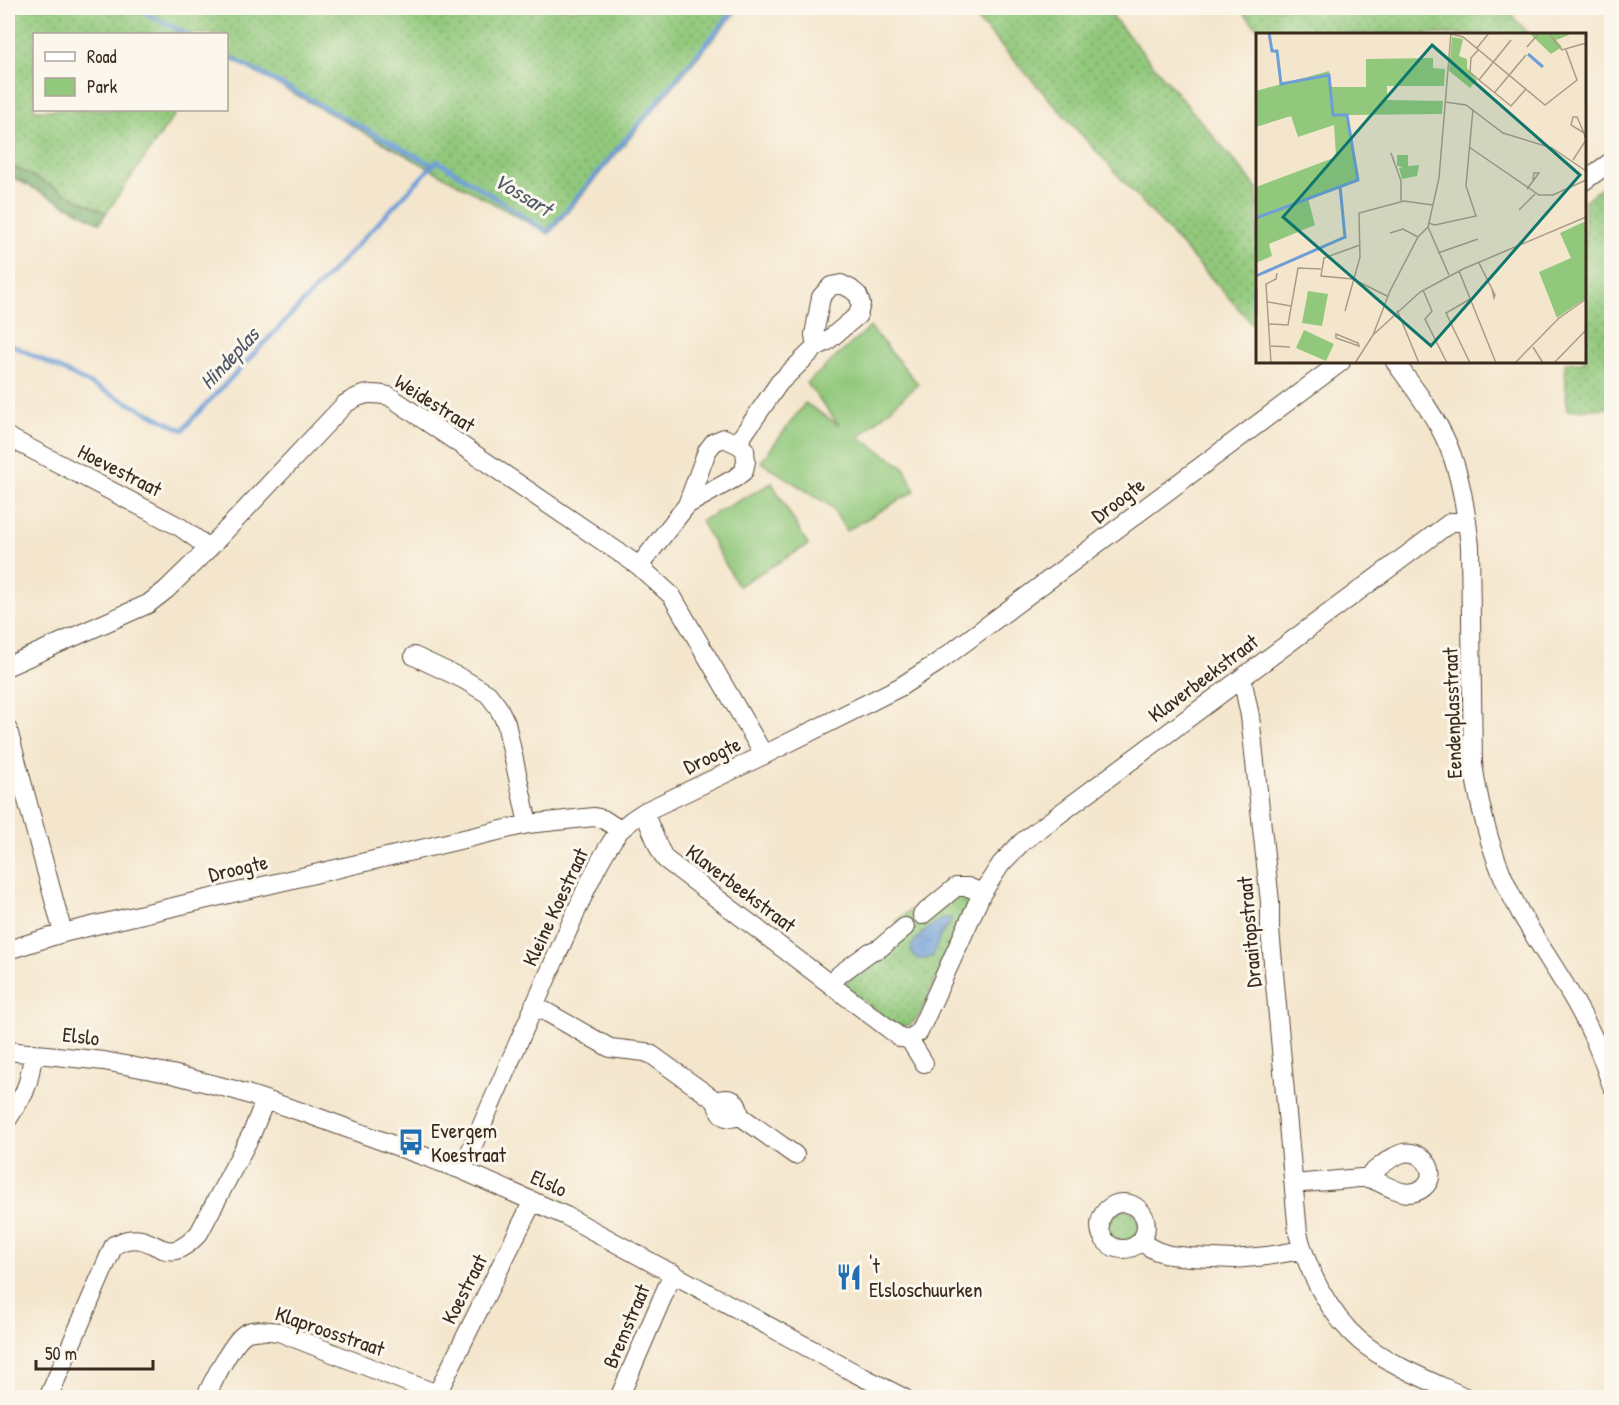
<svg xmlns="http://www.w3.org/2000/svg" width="1619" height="1405" font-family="'Patrick Hand',sans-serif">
<defs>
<pattern id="grass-dots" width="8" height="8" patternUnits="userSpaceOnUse" patternTransform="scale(1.5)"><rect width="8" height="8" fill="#91c87b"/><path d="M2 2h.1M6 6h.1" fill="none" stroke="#78a364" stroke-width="1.8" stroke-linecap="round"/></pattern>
<pattern id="forest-crowns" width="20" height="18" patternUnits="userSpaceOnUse" patternTransform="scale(1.5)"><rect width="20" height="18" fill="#74ac6b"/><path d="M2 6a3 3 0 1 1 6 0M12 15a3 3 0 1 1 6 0" fill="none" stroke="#608c57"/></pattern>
<pattern id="water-ripples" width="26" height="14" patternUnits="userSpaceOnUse" patternTransform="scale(1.5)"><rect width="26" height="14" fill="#6e9ed7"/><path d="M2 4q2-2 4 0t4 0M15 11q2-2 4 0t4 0" fill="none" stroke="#5c81ae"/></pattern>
</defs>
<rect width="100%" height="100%" fill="#fbf7ec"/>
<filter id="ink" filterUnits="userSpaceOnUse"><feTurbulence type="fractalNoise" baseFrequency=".0167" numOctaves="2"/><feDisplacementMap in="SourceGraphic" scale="12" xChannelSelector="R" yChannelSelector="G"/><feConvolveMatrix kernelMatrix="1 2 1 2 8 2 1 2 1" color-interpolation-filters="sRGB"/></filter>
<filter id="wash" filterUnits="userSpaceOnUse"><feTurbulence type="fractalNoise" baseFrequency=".008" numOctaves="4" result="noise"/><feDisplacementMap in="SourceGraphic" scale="24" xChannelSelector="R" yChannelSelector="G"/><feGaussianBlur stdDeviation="1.35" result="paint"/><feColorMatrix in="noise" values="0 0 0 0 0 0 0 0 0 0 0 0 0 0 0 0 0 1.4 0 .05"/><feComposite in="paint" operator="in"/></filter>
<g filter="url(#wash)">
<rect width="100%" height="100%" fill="#f4e6cd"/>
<path fill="url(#grass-dots)" stroke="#66794c" stroke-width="1.5" d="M8,8H567L573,11L576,8H739L549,234L227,57L226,34H34V110H178L106,213L8,164Z
M967,8H1121L1112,16L1257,188V329Z
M1239,8H1505L1529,34H1263Z
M1611,180V408L1567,410L1565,362H1584L1585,200Z
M956,893L974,896L919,1016L911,1024L904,1027L893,1023L841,985L913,931L900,925L896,921L911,910L920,921Z
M1107 1226a16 16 0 1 1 32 0a16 16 0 1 1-32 0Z"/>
<path fill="url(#forest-crowns)" stroke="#586b44" stroke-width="1.5" d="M8,164L106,213L100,223L8,175Z"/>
<path fill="#91c87b" stroke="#66794c" stroke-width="1.5" d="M870,327L918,384L859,437L904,467L915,491L846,531L832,507L761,462L805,403L839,425L807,383Z
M772,483L808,545L738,586L701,521Z"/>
<path fill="url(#water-ripples)" stroke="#54647a" stroke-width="1.5" d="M943,918H951V922L940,936L933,956C927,958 921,962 915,957C900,945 935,924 943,918Z"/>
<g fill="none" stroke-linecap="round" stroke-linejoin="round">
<path stroke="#6e9ed7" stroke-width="4.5" d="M136,8L187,34
M226,55L433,165L438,161L548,232L736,8
M8,343L183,430L195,416L433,165"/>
</g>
</g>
<g filter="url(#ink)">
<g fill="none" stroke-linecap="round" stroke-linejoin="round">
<g stroke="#574638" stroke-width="20">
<path id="minor" d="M1584,181L1612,161
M1395,362C1414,388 1435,415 1448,445C1461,476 1466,512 1470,546L1473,764C1481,817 1494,865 1520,912C1544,954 1574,994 1594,1039C1601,1054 1606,1070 1612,1086
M8,437L180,527L209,548
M739,445L741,438L779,383L816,347L826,342L858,315L861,304L858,295L851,289L841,284L831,286L821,297L814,335L816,347
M639,566L687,505L735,478L744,471L746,461L745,450L739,445L724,438L714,442L707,451L687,505
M414,656L463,679L488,694L498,707L506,723L528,824
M8,666L148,604L166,590L209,548L345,404C362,393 369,392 389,396L639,566L672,596L764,755
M1242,678L1250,716L1270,902V930L1298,1233C1308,1272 1329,1314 1360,1341C1391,1366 1431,1381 1467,1398
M8,730L63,933
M644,812L659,848L665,859L901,1038L909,1039L919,1032L982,893L1001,864L1022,842L1451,522L1467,520
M922,915L956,887H968L982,893
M8,950L63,933L100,924L528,824L594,817L603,819L620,830L632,820L644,812L764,755L900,687L937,663L1341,362
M831,984L840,974L870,952L880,948L905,927
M534,1005L610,1048L645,1052L652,1055L716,1101C719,1115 725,1121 740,1116
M909,1039L924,1063
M8,1051L104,1061L172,1074L235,1090L308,1114L462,1170L566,1216L855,1373L904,1398
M716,1101C731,1096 738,1100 740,1116L795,1155
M8,1119L24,1093L28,1082L34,1053
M462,1170C494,1096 527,1022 560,948C578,909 594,864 620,830
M1294,1184C1312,1182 1331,1181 1349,1179C1354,1179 1362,1177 1367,1178C1385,1182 1405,1202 1423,1188C1442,1173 1421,1146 1400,1154C1387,1159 1377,1169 1366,1178
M1100 1226a23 23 0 1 1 46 0a23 23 0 1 1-46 0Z
M1142,1240L1149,1247L1157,1251L1170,1255L1190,1257L1234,1259L1267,1256L1302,1250
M48,1398L114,1245C118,1244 122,1241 127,1240C157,1233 164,1272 199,1233L252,1133L265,1100
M205,1398C213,1382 232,1341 246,1333C256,1328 268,1331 279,1332L437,1394
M435,1398L533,1201
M619,1398L673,1273"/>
</g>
<use href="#minor" stroke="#fff" stroke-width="18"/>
</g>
</g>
<defs>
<g id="bus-bare" transform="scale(2.07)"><path d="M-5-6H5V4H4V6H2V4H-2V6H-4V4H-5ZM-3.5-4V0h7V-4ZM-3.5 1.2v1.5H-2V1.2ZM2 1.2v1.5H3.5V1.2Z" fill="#1f6fb2" stroke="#fbf7ec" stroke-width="2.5" paint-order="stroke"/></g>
<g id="restaurant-bare" transform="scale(2.07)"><path d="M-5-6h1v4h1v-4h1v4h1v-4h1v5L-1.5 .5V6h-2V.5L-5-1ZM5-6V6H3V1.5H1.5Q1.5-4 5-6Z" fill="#1f6fb2" stroke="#fbf7ec" stroke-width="2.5" paint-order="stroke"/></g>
</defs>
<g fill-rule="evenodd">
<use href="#bus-bare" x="411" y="1142"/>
<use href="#restaurant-bare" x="849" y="1277"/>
</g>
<g text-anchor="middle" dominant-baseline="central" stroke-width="6" stroke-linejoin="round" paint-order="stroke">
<g font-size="21" fill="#3b2a1e" stroke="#fbf7ec">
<text transform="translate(435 403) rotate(32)">Weidestraat</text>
<text transform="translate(120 470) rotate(27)">Hoevestraat</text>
<text transform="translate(1118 500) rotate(-37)">Droogte</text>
<text transform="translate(1203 678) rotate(-37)">Klaverbeekstraat</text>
<text transform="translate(1452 713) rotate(-92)">Eendenplasstraat</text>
<text transform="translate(712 755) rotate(-25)">Droogte</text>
<text transform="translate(238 868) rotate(-13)">Droogte</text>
<text transform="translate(741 888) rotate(37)">Klaverbeekstraat</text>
<text transform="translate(555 907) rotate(-65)">Kleine Koestraat</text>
<text transform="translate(1249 932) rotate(-95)">Draaitopstraat</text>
<text transform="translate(81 1036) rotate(7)">Elslo</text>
<text transform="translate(549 1183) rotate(24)">Elslo</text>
<text transform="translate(464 1289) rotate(-63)">Koestraat</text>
<text transform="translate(626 1326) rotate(-67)">Bremstraat</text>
<text transform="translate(330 1331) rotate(19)">Klaproosstraat</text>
</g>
<g font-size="21" fill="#3b2a1e" stroke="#fbf7ec" text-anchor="start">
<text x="431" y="1130">Evergem<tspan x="431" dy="24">Koestraat</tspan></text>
<text x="869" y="1265">'t<tspan x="869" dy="24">Elsloschuurken</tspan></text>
</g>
<g font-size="22" font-style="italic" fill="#4f5868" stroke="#fbf7ec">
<text transform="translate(523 194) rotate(31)">Vossart</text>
<text transform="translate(229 358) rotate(-47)">Hindeplas</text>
</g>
</g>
<g transform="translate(1256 33)">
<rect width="330" height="330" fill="#f4e6cd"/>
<path d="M273,0H312L313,2L300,7L306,14L295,21ZM196,4L207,6L203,23L211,26V35L221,47L214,55L193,38ZM177,25V35L189,36L188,53H131V67L187,68L186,81L92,82L102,147L52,165L59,192L13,211L16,223L0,230V186L28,175L0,184V154L80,124L78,92L42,104L35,83L0,94V58L73,38L74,54H110V26Z" fill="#91c87b"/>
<path d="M141,122H152V133L163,132L161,143L146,146L143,135L147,134L141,133ZM330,188V265L301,285L283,239L315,225L304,200ZM52,258L72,261L66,293L46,290ZM48,297L78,311L70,328L40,315Z" fill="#91c87b"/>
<path fill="none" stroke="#6e9ed7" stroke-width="3" d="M272,21L287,34M0,185L102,147L91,82H77L73,42L25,51L21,18H16L13,0M0,243L89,204L84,153M0,256V281"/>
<path fill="none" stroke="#aa9b87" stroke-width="1.5" d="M292,0L306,17L330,10M195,1L207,4L289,72L321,47L310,17M255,7L223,47L255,73L270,56M271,14L283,0M221,15L233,0M223,16L215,25L214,39L223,47M239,59L270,22M189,69L210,72L247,100L296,115L330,138M213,114L283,162H297L330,147M317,127L330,107L328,100L321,84H317L315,92L328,100M138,129L135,120L145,148V168M271,156L283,140H278L277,147M263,177L279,161M172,190L179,192L220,183L210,153L217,76M172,194L193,242M134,200L147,196L162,204M104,212L68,225L65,243L97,246L131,263M182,220L222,206M223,230L239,262L238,265L236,256M203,238L240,330M167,257L176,278L169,286L191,330M214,266L190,280L214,330M12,269L35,273M141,277L163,330M89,278L104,224L103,180L148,168L177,172M13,291L32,292L42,235L65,236M80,301L102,310L103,313L80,305ZM117,302L134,258L162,204L172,194L183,145L195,0M15,313L34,314M277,314L287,330M15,330L10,251L20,246L21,240M99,330L117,302L164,259L207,236L330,184M259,330L302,286L330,266M298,330L330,297"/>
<path fill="#0f766e" fill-opacity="0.15" stroke="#0f766e" stroke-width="3" d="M176,12L324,142L175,313L27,184Z"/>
<rect width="330" height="330" fill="none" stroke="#3b2a1e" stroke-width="3"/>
</g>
<rect width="1619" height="1405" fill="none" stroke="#fbf7ec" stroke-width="30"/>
<rect x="33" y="33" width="195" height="78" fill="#fbf7ec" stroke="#aea59a" stroke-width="1.5"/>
<rect x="45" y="52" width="30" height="9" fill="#ffffff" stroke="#aea59a" stroke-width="1.5"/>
<text x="87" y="63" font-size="18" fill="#3b2a1e">Road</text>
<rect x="45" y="78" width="30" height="18" fill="#91c87b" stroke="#aea59a" stroke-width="1.5"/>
<text x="87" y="93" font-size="18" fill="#3b2a1e">Park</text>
<path d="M36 1360v9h117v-9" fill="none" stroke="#3b2a1e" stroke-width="3"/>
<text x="45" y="1360" font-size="18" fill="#3b2a1e" stroke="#fbf7ec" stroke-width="4.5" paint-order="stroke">50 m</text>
</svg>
